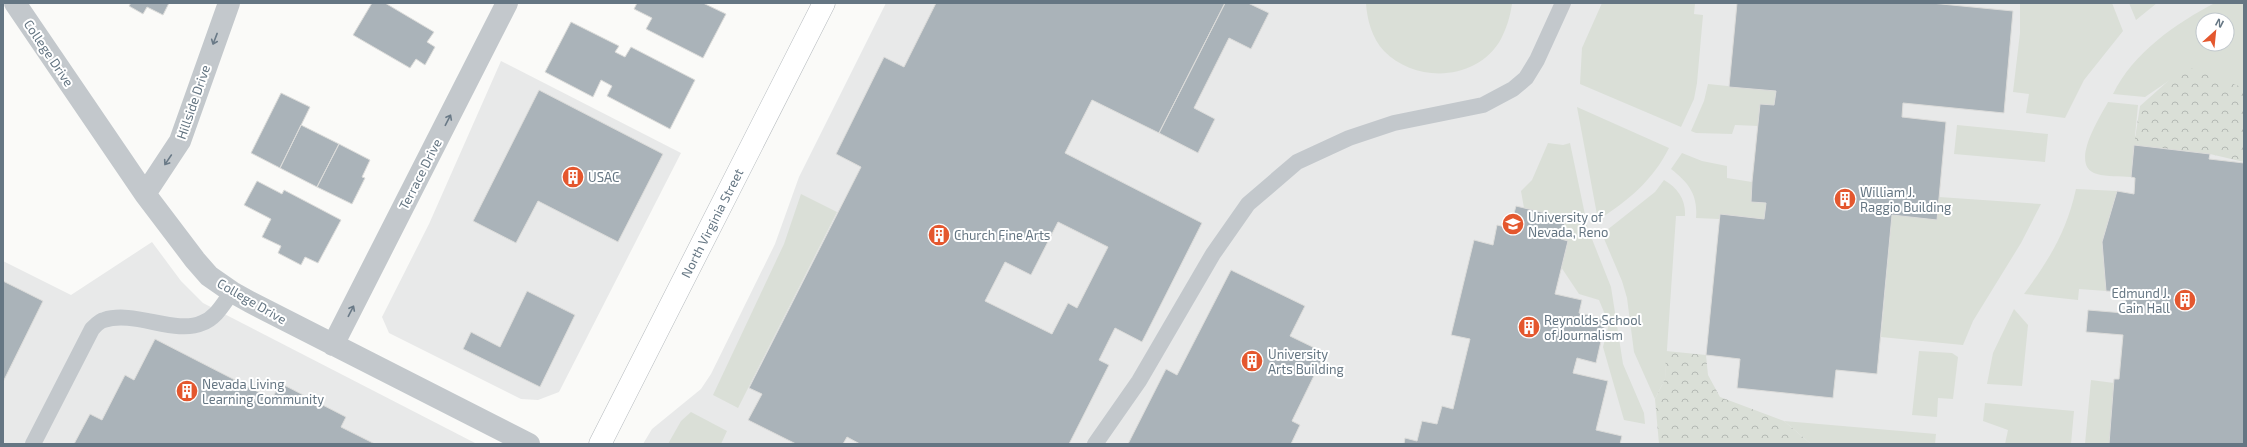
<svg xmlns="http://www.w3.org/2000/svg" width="2247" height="447" font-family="'Exo 2',sans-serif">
<defs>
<pattern id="forest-crowns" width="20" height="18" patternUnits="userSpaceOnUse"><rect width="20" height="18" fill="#dadfd7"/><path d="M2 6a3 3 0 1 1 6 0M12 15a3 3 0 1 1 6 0" fill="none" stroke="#b4b9b4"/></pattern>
</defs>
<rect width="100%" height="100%" fill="#fafaf8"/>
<path fill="#e8e9e9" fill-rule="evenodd" d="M886,3H2244V444H643L652,429L701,389L711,374L775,244L799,177ZM2203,20H2227V44H2203Z
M501,61L681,153L559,392L538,400L521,399L389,333L382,317L429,224Z
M152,242L181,281L203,303L477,444H3V261L71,295Z"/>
<path fill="#dadfd7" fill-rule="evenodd" d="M1366,3H1512V4C1510,17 1507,27 1501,39C1478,81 1416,84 1384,51C1372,38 1367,20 1366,3Z
M1602,3H1695L1694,14L1703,15L1697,83L1694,99L1681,127L1580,84L1582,48Z
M2020,3H2112L2123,31L2084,80L2065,118L2026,113L2029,94L2013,92L2020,33Z
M2129,3H2157L2136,20Z
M2215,3H2244V105L2170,80L2145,97L2113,94C2133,53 2176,23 2215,3ZM2203,20H2227V44H2203Z
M1708,84L1776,91L1774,105L1760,104L1758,126L1735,125L1732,134L1696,133L1691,131L1704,101Z
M2108,102L2138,105L2135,136L2149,147L2134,146L2131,177C2120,176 2107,177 2097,174C2068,166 2100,117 2108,102Z
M1577,107L1669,148C1653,180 1628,201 1598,220Z
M1957,125L2048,134L2045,162L1954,154Z
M1548,143L1563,145L1570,143L1588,229L1611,287L1623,364L1644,413L1645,424L1624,420L1603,347L1609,324L1599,300L1579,294L1561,267L1568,241L1561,239L1566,218L1524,208L1521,191L1532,180Z
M1682,153L1702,161L1727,166V178L1752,182L1751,202L1766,203L1764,219L1720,214L1719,219L1696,218C1698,195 1689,183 1671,169Z
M1664,180C1678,188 1686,200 1685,216H1676L1665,379L1655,399L1634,352L1627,298L1622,281L1602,234L1655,192Z
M2076,189L2117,191L2102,242L2106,291L2079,289L2078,300L2024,294C2050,258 2066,233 2076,189Z
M801,194L837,212L738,408L713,395L784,244Z
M1939,197L2041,204L2021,243L1973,321L1963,345L1881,337L1892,215L1937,220Z
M2014,309L2028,325L2022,386L1987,384L1993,353Z
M1919,351L1952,353L1958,357L1953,399L1938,398L1937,417L1912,415Z
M2091,380L2114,383L2109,444H2085Z
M1985,403L2074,411L2071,444H2005L2008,430L1983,421Z
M691,412L727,431L721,444H668L681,421Z
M1784,421L1936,434L1935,444H1811Z"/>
<path fill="url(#forest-crowns)" d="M2185,66L2244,88V162L2210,154L2134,145L2140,106Z
M1666,351L1706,355L1708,375L1720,397L1784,421L1811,444H1659L1655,399L1665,379Z"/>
<path fill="#aab3b9" stroke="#dcdcda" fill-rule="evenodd" d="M131,3H169L163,15L147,7L143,14L129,6Z
M372,3H385L434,32L427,42L435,47L425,65L416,59L410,68L353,35Z
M637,3H703L726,14L703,58L646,29L652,18L634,9Z
M936,3H1225L1159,133L1092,100L1065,153L1202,223L1142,342L1115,328L1099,360L1109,365L1069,444H860L847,437L843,444H796L748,420L762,394L749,388L861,167L836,154L884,57L904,67ZM1058,222L1108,247L1077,308L1068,303L1052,334L985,301L1005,262L1031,275Z
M1225,3H1248L1269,13L1251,49L1229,38L1194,108L1215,119L1198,153L1159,133Z
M1737,3H1931L2013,11L2004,113L1903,103L1902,117L1946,122L1937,220L1892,215L1877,374L1836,370L1833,398L1737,388L1740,359L1706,355L1720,214L1764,219L1766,203L1751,202L1752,182L1760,104L1774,105L1776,91L1729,87Z
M571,22L619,46L615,52L625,57L631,47L695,80L670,129L607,96L612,86L601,80L593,97L545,72Z
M539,90L663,154L618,242L538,201L516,243L473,221Z
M281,93L310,107L280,168L251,153Z
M301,125L339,144L317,187L280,168Z
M339,144L370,160L362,177L365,178L352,204L317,187Z
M2134,145L2210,154L2209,159L2244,163V444H2109L2114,379H2119L2123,335L2086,332L2088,310L2124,313L2126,292L2106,291L2102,242L2117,191L2134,194L2135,178L2131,177Z
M257,181L282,194L284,190L341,220L318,263L305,257L301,265L278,253L281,246L262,237L271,219L244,205Z
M1516,206L1566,218L1561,239L1568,241L1555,294L1582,300L1579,313L1606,319L1596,363L1577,358L1573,373L1608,381L1596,430L1622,436L1620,444H1404L1405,438L1417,441L1422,421L1437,424L1442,406L1453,409L1470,339L1451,335L1474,240L1493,245L1497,225L1510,228Z
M1231,270L1305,306L1290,336L1325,353L1292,421L1300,425L1291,444H1128L1166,369L1177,375Z
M3,281L43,301L3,382Z
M527,291L575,315L540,387L463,349L471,332L500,347Z
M155,339L272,399L280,383L346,417L341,427L375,444H74L90,414L102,420L125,375L134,380Z"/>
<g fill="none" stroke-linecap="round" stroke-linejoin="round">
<g stroke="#b5babe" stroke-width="23">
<path id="primary" d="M600,444L824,3"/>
</g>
<path stroke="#c3c8cc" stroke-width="16" d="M33,444L92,329C95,326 99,321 104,320C134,310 176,335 202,323C216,318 223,304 232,292
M1095,444L1139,381L1213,254L1248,204L1297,162L1349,138L1394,123L1483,105L1513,89L1526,78L1537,60L1563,3"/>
<path stroke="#c3c8cc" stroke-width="22" d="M15,3L145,194L195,260L209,276L232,292L250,302L529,444
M145,194L180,141L229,3
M333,345L507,3"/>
<use href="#primary" stroke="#fff" stroke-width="22"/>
</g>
<defs><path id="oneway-shaft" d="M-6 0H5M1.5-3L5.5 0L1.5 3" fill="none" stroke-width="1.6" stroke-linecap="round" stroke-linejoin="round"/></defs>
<g stroke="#6a7a87">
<use href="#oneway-shaft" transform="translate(215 39) rotate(111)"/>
<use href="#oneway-shaft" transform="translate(448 120) rotate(-63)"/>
<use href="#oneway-shaft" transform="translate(168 160) rotate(124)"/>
<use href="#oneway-shaft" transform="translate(351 311) rotate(-63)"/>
</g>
<defs>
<g id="building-disc" transform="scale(1.15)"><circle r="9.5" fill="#e4572e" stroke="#fff"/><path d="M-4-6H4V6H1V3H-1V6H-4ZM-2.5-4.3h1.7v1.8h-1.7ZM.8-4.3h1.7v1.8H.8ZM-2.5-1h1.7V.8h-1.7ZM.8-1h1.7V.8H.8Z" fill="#fff"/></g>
<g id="university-disc" transform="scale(1.15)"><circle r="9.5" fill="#e4572e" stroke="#fff"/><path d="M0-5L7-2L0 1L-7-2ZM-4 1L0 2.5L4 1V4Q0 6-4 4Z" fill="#fff"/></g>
</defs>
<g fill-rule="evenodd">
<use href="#building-disc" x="573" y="177"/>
<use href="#building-disc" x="1845" y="199"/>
<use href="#university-disc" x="1513" y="224"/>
<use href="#building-disc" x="939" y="235"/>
<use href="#building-disc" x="2185" y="300"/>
<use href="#building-disc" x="1529" y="327"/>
<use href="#building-disc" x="1252" y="361"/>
<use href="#building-disc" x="187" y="391"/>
</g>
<g text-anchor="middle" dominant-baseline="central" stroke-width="4" stroke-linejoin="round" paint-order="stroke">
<g font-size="13" fill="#657683" stroke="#fff">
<text transform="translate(49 53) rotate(56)">College Drive</text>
<text transform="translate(193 102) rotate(-71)">Hillside Drive</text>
<text transform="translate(420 174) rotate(-63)">Terrace Drive</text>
<text transform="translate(712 223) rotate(-63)">North Virginia Street</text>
<text transform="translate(252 301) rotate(30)">College Drive</text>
</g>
<g font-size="13" fill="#657683" stroke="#fff" text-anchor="start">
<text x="588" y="177">USAC</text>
<text x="1860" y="192">William J.<tspan x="1860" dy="15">Raggio Building</tspan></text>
<text x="1528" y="217">University of<tspan x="1528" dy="15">Nevada, Reno</tspan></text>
<text x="954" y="235">Church Fine Arts</text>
<text x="2170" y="293" text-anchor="end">Edmund J.<tspan x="2170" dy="15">Cain Hall</tspan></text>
<text x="1544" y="320">Reynolds School<tspan x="1544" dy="15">of Journalism</tspan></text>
<text x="1268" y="354">University<tspan x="1268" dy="15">Arts Building</tspan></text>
<text x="202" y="384">Nevada Living<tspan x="202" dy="15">Learning Community</tspan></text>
</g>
</g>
<rect width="2247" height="447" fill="none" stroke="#657683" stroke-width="8"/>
<g transform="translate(2215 32) rotate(27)"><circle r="19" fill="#ffffff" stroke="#c1c8cd"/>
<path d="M0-3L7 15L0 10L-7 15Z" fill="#e4572e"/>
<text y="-6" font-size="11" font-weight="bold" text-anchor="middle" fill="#657683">N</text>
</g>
</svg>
